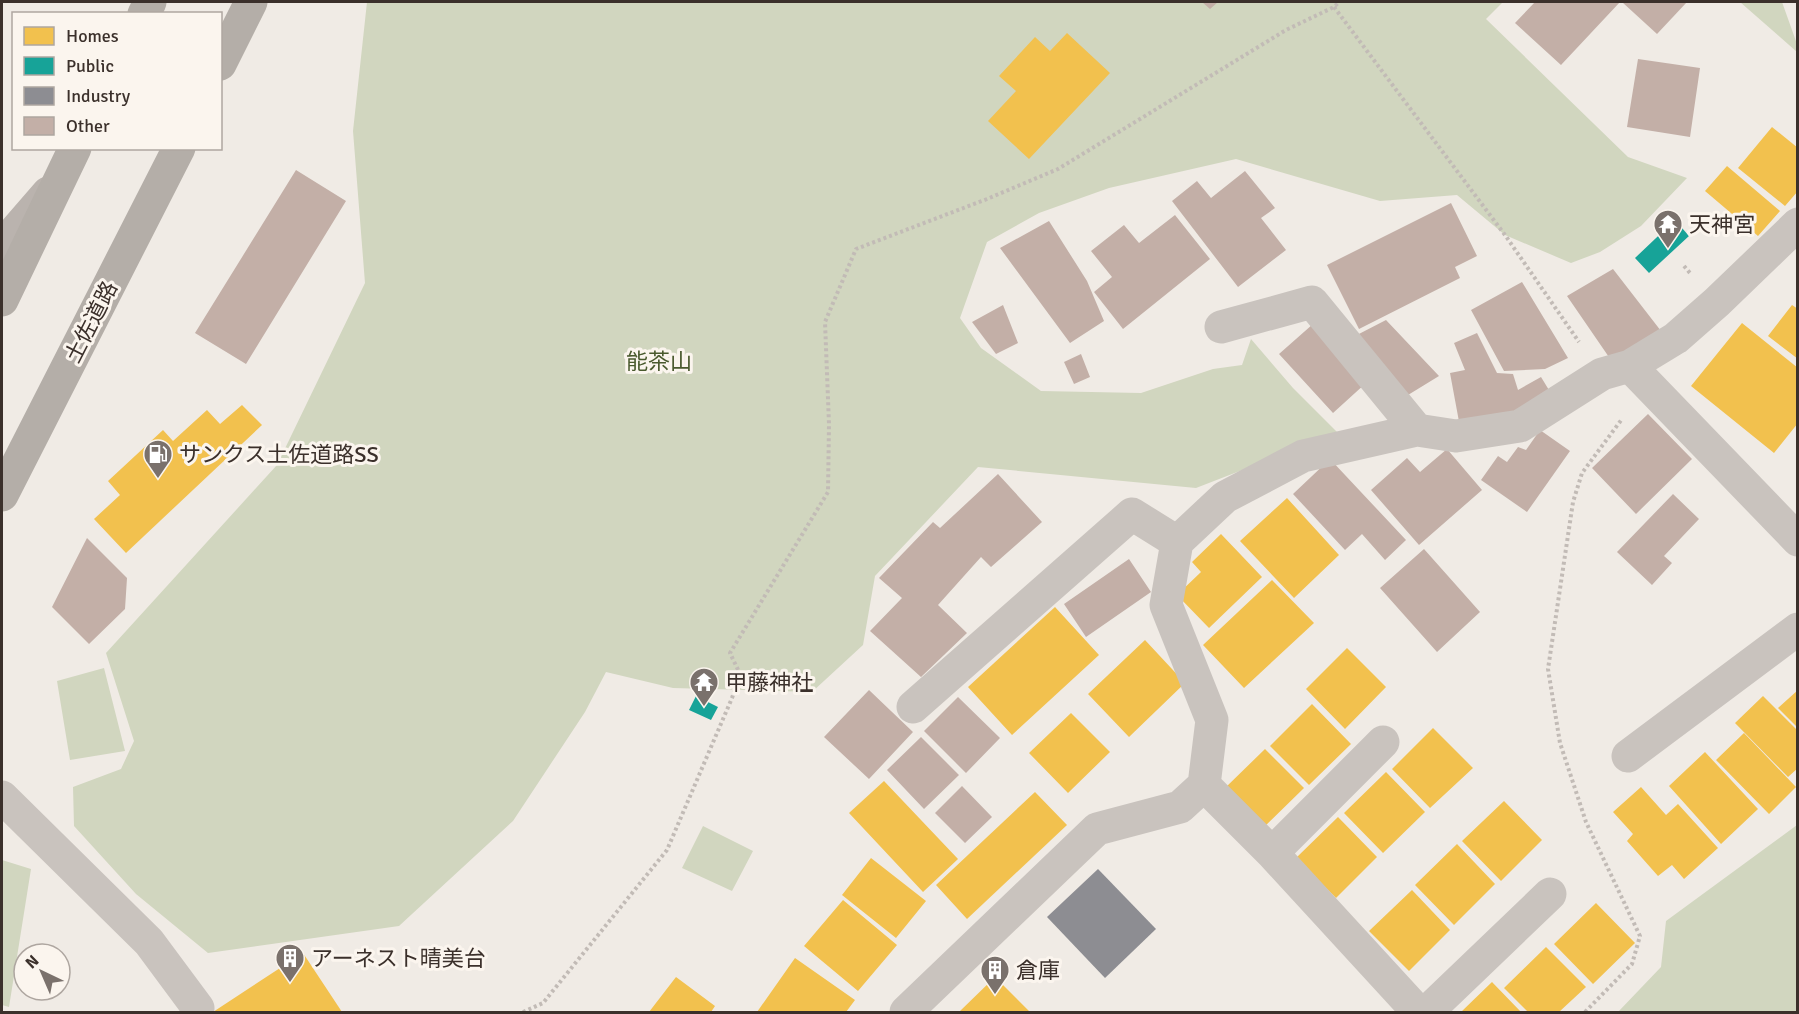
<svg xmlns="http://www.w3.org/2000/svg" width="1799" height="1014" font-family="Signika,'Noto Sans JP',sans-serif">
<rect width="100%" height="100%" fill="#f0ebe5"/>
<path fill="#d1d6bf" d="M367,2H1503L1486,19L1628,157L1687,178L1641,226L1600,252L1571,263L1505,235L1457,195L1380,201L1236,159L1109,188L1039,213L987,242L960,318L981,348L1041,391L1141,393L1213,369L1242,365L1251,339L1293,388L1338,433L1196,488L978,467L875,576L863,645L812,692L673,688L606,672L585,712L513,821L399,926L208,953L136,894L74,826L73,787L121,769L134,741L106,653L277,465L365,283L353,131Z
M1740,2H1782L1797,44V52Z
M104,668L125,751L70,760L57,681Z
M1797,825V1012H1618L1661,967L1666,921Z
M703,826L753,851L732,891L682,868Z
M2,860L31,869L9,1007L2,1005Z"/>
<path fill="#f2c14e" d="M1067,33L1110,73L1029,159L988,121L1016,91L999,76L1035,37L1050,51Z
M1772,127L1798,148V191L1785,206L1738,168Z
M1727,166L1780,211L1758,236L1705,191Z
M1792,305L1798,309V359L1768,336Z
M1742,323L1798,368V423L1774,453L1691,386Z
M242,405L262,425L126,553L94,519L120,495L108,481L163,430L173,441L207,410L220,424Z
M1287,498L1339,555L1294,598L1240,541Z
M1221,534L1262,577L1209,628L1177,595L1201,572L1192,562Z
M1272,580L1314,623L1244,688L1203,645Z
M1055,607L1099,655L1012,735L968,687Z
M1145,640L1185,683L1129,737L1088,694Z
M1347,648L1386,687L1345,729L1306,689Z
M1798,690V728L1778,708Z
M1763,696L1798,731V768L1788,777L1735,723Z
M1312,704L1351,744L1309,785L1270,746Z
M1071,713L1110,752L1068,793L1029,753Z
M1433,728L1473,768L1430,808L1392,769Z
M1744,733L1796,787L1769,814L1716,760Z
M1265,749L1304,788L1262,829L1224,789Z
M1705,752L1758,809L1721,844L1669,786Z
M1386,772L1425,812L1383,853L1344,813Z
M884,781L958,859L923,892L849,813Z
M1641,787L1666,815L1678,804L1718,848L1684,879L1672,865L1658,876L1627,841L1633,834L1613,812Z
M1035,792L1067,825L967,919L936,885Z
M1504,801L1542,840L1501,881L1462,841Z
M1338,817L1377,857L1336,898L1296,858Z
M1457,844L1495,884L1454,925L1415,885Z
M871,858L926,901L896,938L842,895Z
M1412,890L1450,930L1409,971L1369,931Z
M843,900L897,945L858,991L804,946Z
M1596,903L1635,943L1593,984L1554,944Z
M1546,947L1586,987L1559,1012H1528L1504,988Z
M303,953L342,1012H213Z
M795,958L855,1000L846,1012H757Z
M676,977L715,1006L711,1012H649Z
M995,977L1030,1012H959Z
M1492,982L1521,1012H1461Z"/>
<path fill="#17a398" d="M1675,220L1689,236L1649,273L1635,258Z
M696,696L718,707L711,720L689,710Z"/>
<path fill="#8d8d92" d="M1098,869L1156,929L1105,978L1047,917Z"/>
<path fill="#c3afa7" d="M1202,2H1218L1210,9Z
M1535,2H1620L1561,65L1515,23Z
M1622,2H1687L1657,34Z
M1638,59L1700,68L1690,137L1627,127Z
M296,170L346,201L246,364L195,333Z
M1245,171L1275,208L1261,218L1286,250L1238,287L1172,201L1197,181L1211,198Z
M1451,203L1477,256L1455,267L1460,278L1359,329L1327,265Z
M1175,215L1210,259L1123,329L1094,292L1112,277L1091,251L1124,225L1139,243Z
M1049,221L1087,281L1104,321L1070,343L1000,248Z
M1613,269L1661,331L1613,363L1567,296Z
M1522,282L1568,358L1545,369L1504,371L1471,310Z
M1003,305L1018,343L996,354L972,322Z
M1386,320L1439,376L1408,395L1355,336Z
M1313,324L1366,383L1333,413L1279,354Z
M1477,333L1497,373L1513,374L1518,390L1541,377L1552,395L1517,421L1460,427L1450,373L1465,370L1454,343Z
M1081,354L1090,377L1074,384L1064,362Z
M1648,414L1692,459L1636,514L1592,468Z
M1540,430L1570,451L1527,512L1481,480L1498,456L1507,462L1518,447L1526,450Z
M1447,449L1482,490L1419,545L1371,490L1407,458L1420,472Z
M1330,459L1406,540L1385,560L1362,534L1345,550L1293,494Z
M998,474L1042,522L991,567L981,557L938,605L967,633L921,677L870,631L902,598L879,578L933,522L940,528Z
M1673,494L1699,519L1664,556L1672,563L1652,585L1617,552Z
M87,538L127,578L125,609L89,644L52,607Z
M1424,549L1480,612L1437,652L1380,588Z
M1129,559L1151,592L1086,637L1064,604Z
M869,690L913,732L869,779L824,737Z
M958,697L1000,738L966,773L924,731Z
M921,737L959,775L924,809L887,770Z
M962,786L992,817L965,843L935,813Z"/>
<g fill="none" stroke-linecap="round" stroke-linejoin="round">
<path stroke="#c2bbb6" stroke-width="4" stroke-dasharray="3 3" stroke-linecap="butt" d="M1334,7L1505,235L1579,342
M1684,266L1690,273
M523,1012L543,1003L667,850L732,698L740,674L730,653L828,492L829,424L825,322L856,249L987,199L1058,169L1286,30L1334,7L1339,2
M1585,1012L1632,964L1640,936L1586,822L1560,743L1548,669L1573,502L1582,473L1622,419"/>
<path stroke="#c9c3be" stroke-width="33" d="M1221,327L1312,302L1417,430
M1630,366L1798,540
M913,707L1132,514L1177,542
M1628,756L1798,629
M1204,785L1272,853L1418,1012
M2,797L149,942L198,1008
M1272,853L1383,742
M906,1012L1097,829L1180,807L1204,785L1212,720L1166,605L1177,542L1225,497L1303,456L1417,430L1456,436L1520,426L1602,374L1630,366L1676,338L1717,302L1798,224
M1427,1012L1550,894"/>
<path stroke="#bab3ae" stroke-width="33" d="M2,246L48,193"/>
<path stroke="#b4aea8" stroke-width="33" d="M144,14L150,2
M220,64L251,2
M2,300L75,148
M2,495L179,148"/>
</g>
<defs>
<g id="temple-pin" transform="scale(1.5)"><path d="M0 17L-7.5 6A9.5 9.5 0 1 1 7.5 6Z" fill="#7a716c" stroke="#fbf5ee"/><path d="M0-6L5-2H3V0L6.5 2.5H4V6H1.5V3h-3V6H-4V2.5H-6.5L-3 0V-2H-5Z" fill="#fff"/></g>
<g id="fuel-pin" transform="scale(1.5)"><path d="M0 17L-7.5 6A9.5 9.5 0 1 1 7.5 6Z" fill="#7a716c" stroke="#fbf5ee"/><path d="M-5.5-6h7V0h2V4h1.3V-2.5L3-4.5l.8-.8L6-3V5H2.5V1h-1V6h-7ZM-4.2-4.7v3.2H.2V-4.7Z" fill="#fff"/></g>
<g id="building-pin" transform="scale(1.5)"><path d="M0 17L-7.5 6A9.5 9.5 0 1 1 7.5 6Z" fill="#7a716c" stroke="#fbf5ee"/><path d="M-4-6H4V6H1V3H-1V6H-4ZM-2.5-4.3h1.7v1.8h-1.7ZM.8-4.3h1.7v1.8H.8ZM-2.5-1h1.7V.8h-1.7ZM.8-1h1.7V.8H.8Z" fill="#fff"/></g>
</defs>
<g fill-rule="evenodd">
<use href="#temple-pin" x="1668" y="224"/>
<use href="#fuel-pin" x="158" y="454"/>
<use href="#temple-pin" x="704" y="682"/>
<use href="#building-pin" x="290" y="958"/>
<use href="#building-pin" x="995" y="970"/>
</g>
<g text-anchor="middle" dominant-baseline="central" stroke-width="6" stroke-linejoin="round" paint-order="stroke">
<g font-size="22" fill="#3b302b" stroke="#fbf5ee" text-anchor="start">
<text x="1689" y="224">天神宮</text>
<text x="179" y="454">サンクス土佐道路SS</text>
<text x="725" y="682">甲藤神社</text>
<text x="311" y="958">アーネスト晴美台</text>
<text x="1016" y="970">倉庫</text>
</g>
<g font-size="22" fill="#3b302b" stroke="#fbf5ee">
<text transform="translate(91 322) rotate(-63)">土佐道路</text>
</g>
<g font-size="22" fill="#4a5a2e" stroke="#fbf5ee">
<text x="659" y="361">能茶山</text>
</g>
</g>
<rect width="1799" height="1014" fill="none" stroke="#3b302b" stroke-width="6"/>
<rect x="12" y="12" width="210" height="138" fill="#fbf5ee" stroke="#aea6a0" stroke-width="1.5"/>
<rect x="24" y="27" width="30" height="18" fill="#f2c14e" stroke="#aea6a0" stroke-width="1.5"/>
<text x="66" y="42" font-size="18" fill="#3b302b">Homes</text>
<rect x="24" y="57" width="30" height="18" fill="#17a398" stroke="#aea6a0" stroke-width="1.5"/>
<text x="66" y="72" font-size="18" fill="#3b302b">Public</text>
<rect x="24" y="87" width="30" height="18" fill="#8d8d92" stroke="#aea6a0" stroke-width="1.5"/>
<text x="66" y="102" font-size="18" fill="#3b302b">Industry</text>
<rect x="24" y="117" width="30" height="18" fill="#c3afa7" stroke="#aea6a0" stroke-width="1.5"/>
<text x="66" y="132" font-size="18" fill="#3b302b">Other</text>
<g transform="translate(42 972) rotate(316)"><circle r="28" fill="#fbf5ee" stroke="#aea6a0" stroke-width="1.5"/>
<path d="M0-4.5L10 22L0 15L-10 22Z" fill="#7a716c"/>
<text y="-9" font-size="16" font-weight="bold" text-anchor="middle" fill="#3b302b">N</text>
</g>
</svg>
